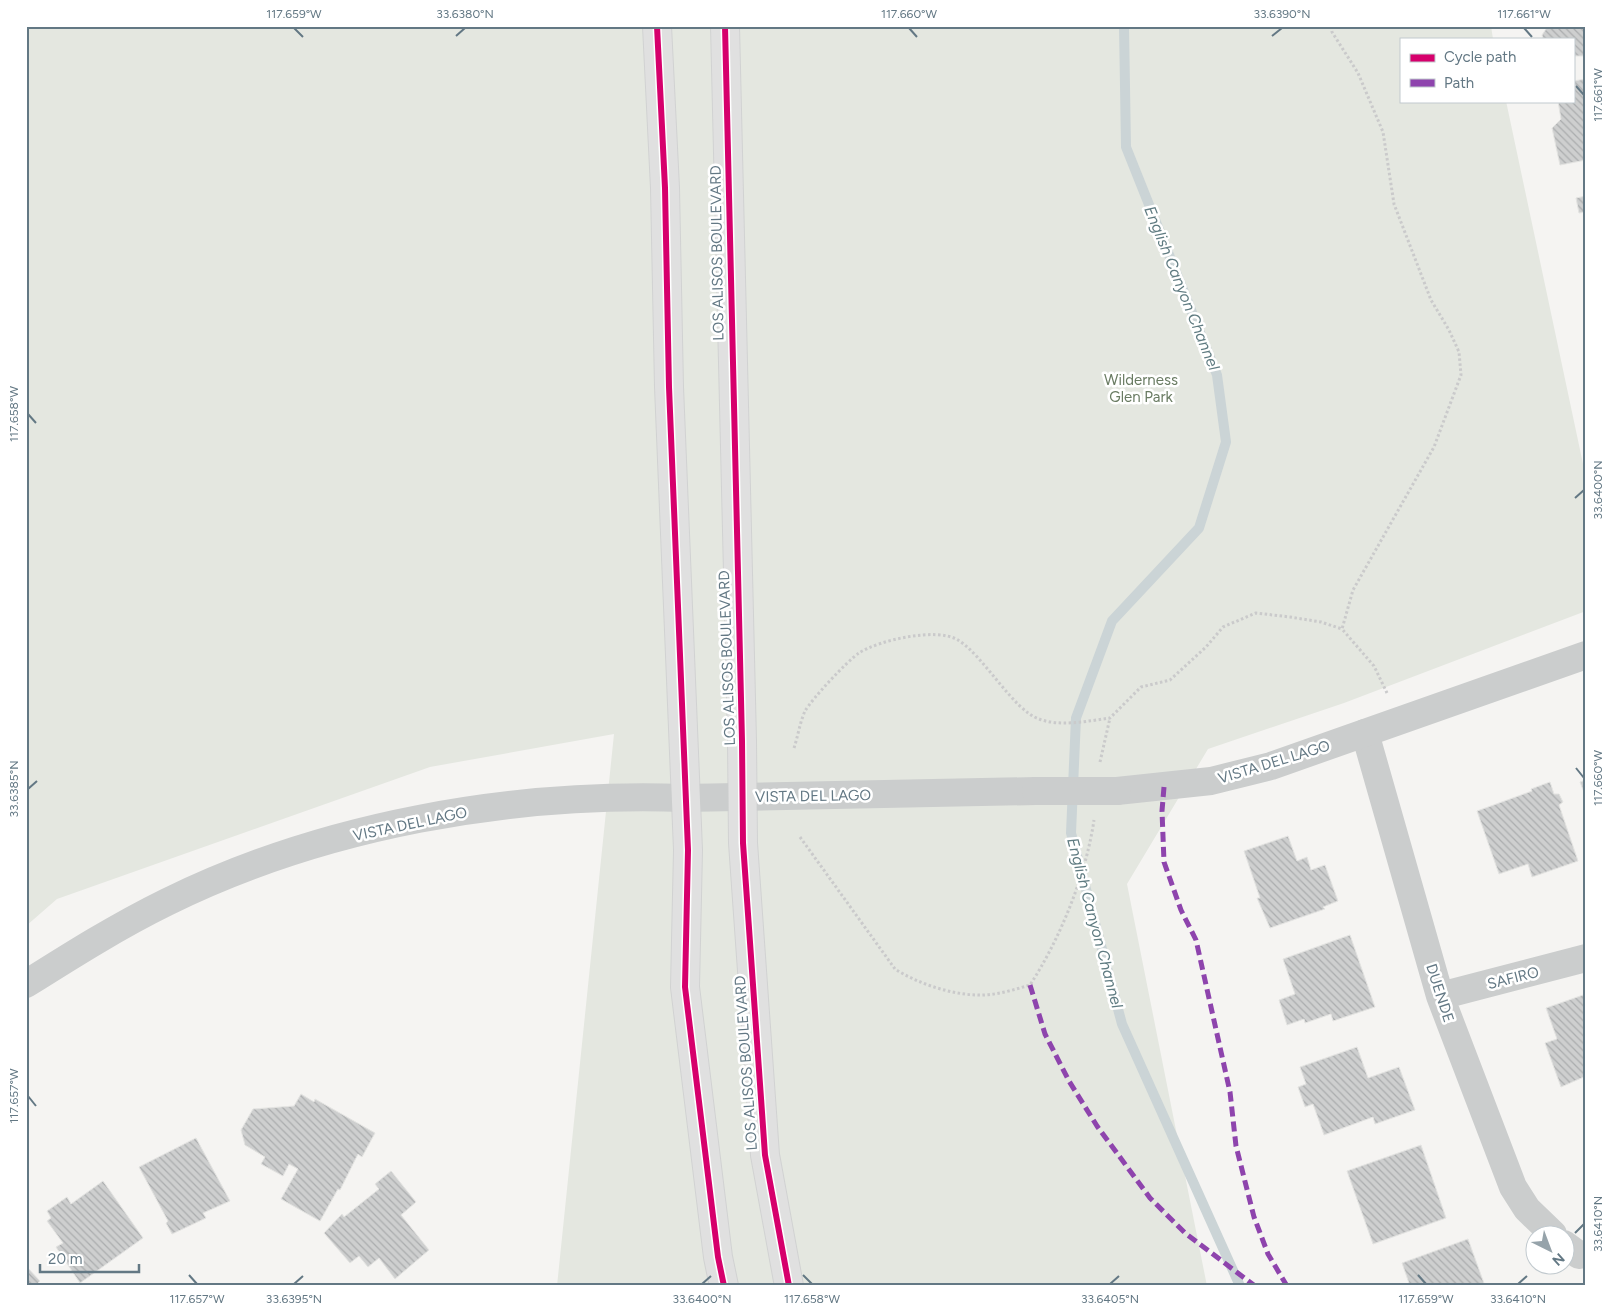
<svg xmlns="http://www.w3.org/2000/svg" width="1612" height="1312" font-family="Figtree,sans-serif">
<defs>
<pattern id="building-back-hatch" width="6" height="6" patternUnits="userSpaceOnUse" patternTransform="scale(1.25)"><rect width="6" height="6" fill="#cecfcf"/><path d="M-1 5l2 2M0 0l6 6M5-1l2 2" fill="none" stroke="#abadae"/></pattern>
</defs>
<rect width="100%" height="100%" fill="#f5f4f2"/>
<path fill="#e4e7e0" d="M26,26H1491L1493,39H1401V101H1506L1586,478V611L1344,703L1208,749L1127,884L1207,1286H557L614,734L430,767L57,899L26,926Z"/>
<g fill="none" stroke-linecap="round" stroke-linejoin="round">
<path stroke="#cbd4d6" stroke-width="10" d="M1124,26L1126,147L1217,375L1226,442L1199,528L1112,621L1076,718L1071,833L1122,1024L1240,1286"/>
</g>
<path fill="url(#building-back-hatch)" stroke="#e4e4e2" d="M1548,26H1586V56H1573V39H1543L1542,35Z
M1586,79V160L1560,165L1552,128L1561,119L1558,101H1573V81Z
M1586,196V212L1579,213L1576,198Z
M1586,780V797L1580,782Z
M1550,782L1554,794H1559L1563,802L1559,805L1578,861L1532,877L1528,864L1499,874L1477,811L1532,791L1531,789Z
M1288,836L1297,861L1307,857L1311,870L1325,865L1338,901L1323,907L1325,909L1270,928L1257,898H1260L1244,851Z
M1350,935L1375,1007L1333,1021L1331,1014L1305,1023L1304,1019L1287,1025L1279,1000L1295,994L1283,959Z
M1586,994V1076L1561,1087L1545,1043L1557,1039L1546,1008Z
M1357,1047L1368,1078L1399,1067L1415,1110L1375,1124L1373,1117L1324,1135L1313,1104L1305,1107L1298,1087L1306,1084L1300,1067Z
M301,1094L314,1102L315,1099L375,1133L362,1157L358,1154L340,1190L338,1189L320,1221L281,1199L298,1169L289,1164L283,1176L261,1164L265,1157L245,1145L241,1130L253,1109L294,1106Z
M196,1138L230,1201L203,1213L206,1218L172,1234L166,1223L168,1221L139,1167Z
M1421,1145L1446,1218L1373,1244L1347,1171Z
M391,1171L416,1202L401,1215L429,1250L395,1279L379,1258L368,1267L359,1256L350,1263L324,1233L342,1214L344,1217L379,1189L375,1184Z
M103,1181L143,1238L80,1283L56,1247L63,1243L47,1221L51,1218L47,1211L67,1197L71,1204Z
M1468,1239L1485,1286H1410L1402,1263Z
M26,1266L40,1281L35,1286H26Z"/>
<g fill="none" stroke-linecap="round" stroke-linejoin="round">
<g stroke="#d1d2d2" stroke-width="30">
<path id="secondary" d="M657,26L665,188L669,387L688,850L685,987L718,1257L724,1286
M725,26L742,741L743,843L765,1155L789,1286"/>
</g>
<path stroke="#cacacb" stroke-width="3" stroke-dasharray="2.5 2.5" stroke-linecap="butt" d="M1331,26L1332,32L1358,73L1383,132L1394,204L1431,300L1449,330L1459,352L1461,375L1434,447L1353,590L1342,629L1374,666L1387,693
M794,748C798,736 800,722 805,711C812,699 847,661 859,653C879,640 937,627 958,640C984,656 1013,710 1039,719C1060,727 1088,721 1110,718L1141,687L1170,680L1206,647L1223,627L1244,618L1256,613L1290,617L1321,622L1342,629
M1100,762L1110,718
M800,837L895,969C917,983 949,994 976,995C994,996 1013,990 1030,985C1060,939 1086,875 1094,820"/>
<path stroke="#cbcdcd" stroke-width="28" d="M1365,733L1440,996L1513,1187L1527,1209L1553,1234
M1440,996L1586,958
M1564,1244L1579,1255"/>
<path stroke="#cbcdcd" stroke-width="28" d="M1117,791L1211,781L1271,766L1586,655
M26,984C72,955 118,926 167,902C323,825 511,792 684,798L1036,791"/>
<use href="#secondary" stroke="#e0e0e0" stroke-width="28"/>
<path stroke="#cbcdcd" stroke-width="28" d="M1036,791H1117"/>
<path stroke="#8e44ad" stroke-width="5" stroke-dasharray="10 5" stroke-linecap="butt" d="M1164,787L1162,811L1164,862L1181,910L1196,940L1230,1092L1236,1146L1254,1217L1268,1254L1287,1286
M1030,985L1045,1034L1069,1081L1097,1126L1150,1198L1185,1233L1255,1286"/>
<g stroke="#fff" stroke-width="9">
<path id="cycleway" d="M657,26L665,188L669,387L688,850L685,987L718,1257L724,1286
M725,26L742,741L743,843L765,1155L789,1286"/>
</g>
<use href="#cycleway" stroke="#d6006c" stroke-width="6"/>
</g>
<path fill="none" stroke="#637884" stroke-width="2" d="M294,28L303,37M909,28L917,37M1524,28L1532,37M456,36L465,28M1272,36L1282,28M1576,86L1584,95M28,414L36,423M1575,498L1584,490M1576,768L1584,778M28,789L37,781M28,1096L36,1106M1575,1233L1584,1224M189,1275L197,1284M803,1275L812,1284M1418,1275L1426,1284M294,1284L303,1276M702,1284L711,1276M1110,1284L1119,1276M1518,1284L1527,1276"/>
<g text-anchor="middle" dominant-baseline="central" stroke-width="5" stroke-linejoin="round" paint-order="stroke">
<g font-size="15" fill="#637884" stroke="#fff">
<text transform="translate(717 253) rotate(-91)">LOS ALISOS BOULEVARD</text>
<text transform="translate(727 658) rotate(-92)">LOS ALISOS BOULEVARD</text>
<text transform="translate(1274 762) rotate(-17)">VISTA DEL LAGO</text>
<text transform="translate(813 796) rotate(-1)">VISTA DEL LAGO</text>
<text transform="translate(410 824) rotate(-12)">VISTA DEL LAGO</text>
<text transform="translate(1513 978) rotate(-14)">SAFIRO</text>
<text transform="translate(1440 993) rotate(72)">DUENDE</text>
<text transform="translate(746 1063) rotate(-94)">LOS ALISOS BOULEVARD</text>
</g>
<g font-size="15" fill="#697b62" stroke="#fff">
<text x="1141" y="380">Wilderness<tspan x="1141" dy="17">Glen Park</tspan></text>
</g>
<g font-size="16" font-style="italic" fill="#5f7b81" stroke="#fff">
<text transform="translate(1182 288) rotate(68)">English Canyon Channel</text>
<text transform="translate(1095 923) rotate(75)">English Canyon Channel</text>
</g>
</g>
<rect width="1612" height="1312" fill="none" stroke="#ffffff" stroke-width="55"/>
<rect x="1400" y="38" width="175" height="65" fill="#ffffff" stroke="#c1c9ce"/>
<rect x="1410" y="54" width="25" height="8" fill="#d6006c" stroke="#c1c9ce"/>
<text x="1444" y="62" font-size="15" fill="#637884">Cycle path</text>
<rect x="1410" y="79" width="25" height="8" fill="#8e44ad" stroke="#c1c9ce"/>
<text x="1444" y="88" font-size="15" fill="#637884">Path</text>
<g transform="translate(1550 1250) rotate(138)"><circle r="24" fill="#ffffff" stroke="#c1c9ce"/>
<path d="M0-4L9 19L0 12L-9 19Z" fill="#96a3aa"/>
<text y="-8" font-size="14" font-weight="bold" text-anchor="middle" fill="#637884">N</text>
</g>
<path d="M40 1264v8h99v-8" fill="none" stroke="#637884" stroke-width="2.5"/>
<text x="48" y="1264" font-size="15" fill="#637884" stroke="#ffffff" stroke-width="4" paint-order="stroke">20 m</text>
<rect x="28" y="28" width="1556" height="1256" fill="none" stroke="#637884" stroke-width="2"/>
<g font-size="12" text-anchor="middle" fill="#637884">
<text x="294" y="18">117.659°W</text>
<text x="465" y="18">33.6380°N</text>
<text x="909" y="18">117.660°W</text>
<text x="1282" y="18">33.6390°N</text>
<text x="1524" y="18">117.661°W</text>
<text transform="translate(1598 95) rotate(-90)" y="4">117.661°W</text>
<text transform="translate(14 414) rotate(-90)" y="4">117.658°W</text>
<text transform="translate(1598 490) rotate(-90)" y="4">33.6400°N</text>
<text transform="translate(1598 778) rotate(-90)" y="4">117.660°W</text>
<text transform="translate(14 789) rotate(-90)" y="4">33.6385°N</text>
<text transform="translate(14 1096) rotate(-90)" y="4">117.657°W</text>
<text transform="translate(1598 1224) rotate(-90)" y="4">33.6410°N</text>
<text x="197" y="1303">117.657°W</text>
<text x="294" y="1303">33.6395°N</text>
<text x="702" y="1303">33.6400°N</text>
<text x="812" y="1303">117.658°W</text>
<text x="1110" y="1303">33.6405°N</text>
<text x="1426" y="1303">117.659°W</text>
<text x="1518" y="1303">33.6410°N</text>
</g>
</svg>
